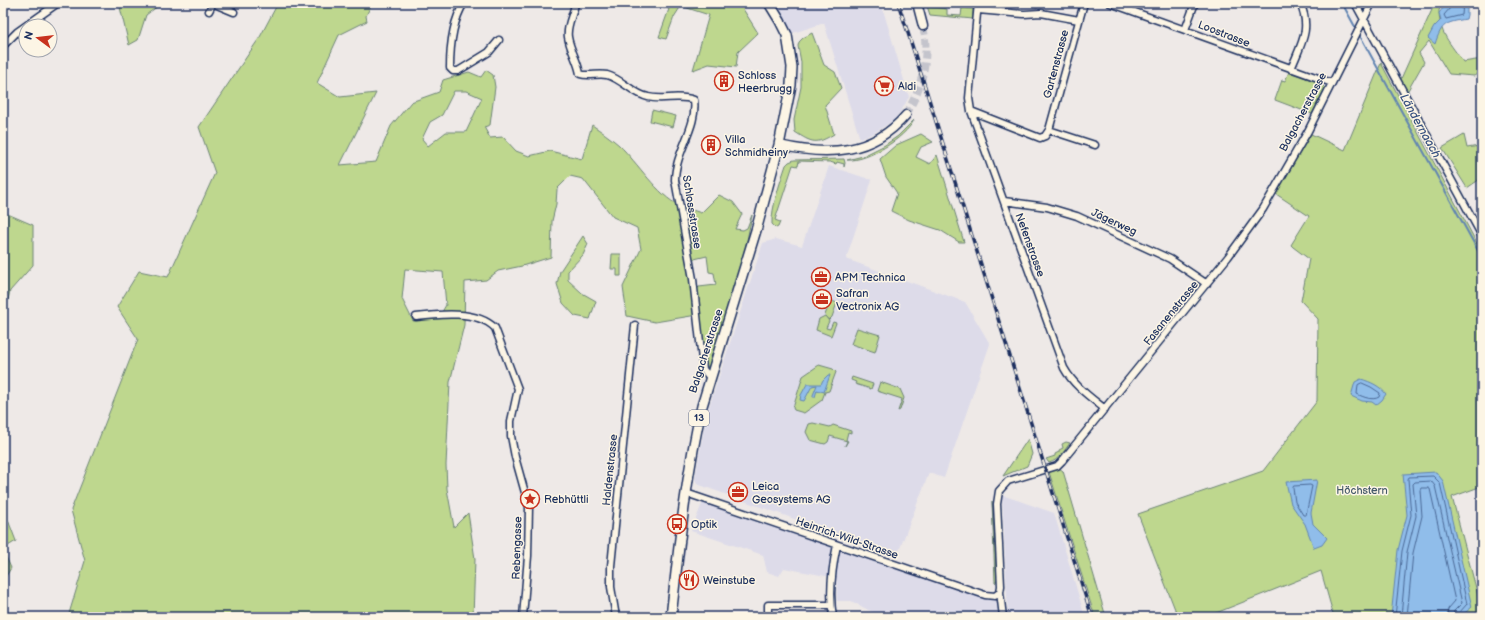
<svg xmlns="http://www.w3.org/2000/svg" width="1485" height="620" font-family="'Balsamiq Sans',sans-serif">
<rect width="100%" height="100%" fill="#eee9e7"/>
<filter id="ink" filterUnits="userSpaceOnUse"><feTurbulence type="fractalNoise" baseFrequency=".025" numOctaves="2"/><feDisplacementMap in="SourceGraphic" scale="8" xChannelSelector="R" yChannelSelector="G"/><feConvolveMatrix kernelMatrix="1 2 1 2 8 2 1 2 1" color-interpolation-filters="sRGB"/></filter>
<g filter="url(#ink)">
<path fill="#dddbe9" d="M769,3H881L909,97L901,111L894,120L874,133L860,139L824,23L787,35Z
M829,166L872,180L846,259L965,302L990,344L944,478L929,473L897,556L697,484L695,479L706,416L763,243L776,239L802,246Z
M1002,495L1054,513L1085,617H1008Z
M704,499L999,600L997,617H882L851,601H837L836,552L831,577L784,568L779,576L767,572L763,555L691,531Z"/>
<path fill="#bed78e" stroke="#6c8376" fill-rule="evenodd" d="M119,3H162L146,15L138,40L129,45Z
M278,3H372L366,16L367,21L339,35L317,83L340,97L376,93L340,165L376,162L391,126L411,102L439,92L443,80L469,72L481,77L486,70L493,75L495,87L490,125L484,127L490,138L503,137L516,151L529,156L550,151L582,159L592,125C601,131 611,138 619,145C638,163 657,195 680,206C686,209 694,210 701,213L719,195L733,202L742,214L735,229L743,230L747,228L752,215L743,260L710,364L708,367H705L696,290L699,287L716,285L714,273L709,272L707,256L690,260L697,315L655,322L627,316L623,287L641,249L637,228L613,217L583,179L570,176L557,189L556,204L552,221L551,257L522,266L498,271L486,280L465,282L464,325L450,382L446,465L447,489L454,527L468,513L475,559L473,617H68L85,561L71,510L138,339L117,307L139,271L168,277L215,173L199,127L260,37ZM454,91H466L482,98L466,132H446L428,146L422,139L430,122L442,115ZM405,269L443,272L446,305L439,317L413,321L402,299Z
M653,3H749L743,9L758,33L738,52L736,67L709,64L693,70L709,15L681,6L674,17L666,39L659,37L669,9Z
M1435,3H1444L1439,10C1439,33 1450,43 1463,62L1482,59V71L1474,76L1449,74L1429,41L1419,53L1424,62L1407,92L1400,81Z
M927,6L947,9V15L961,16L962,8L972,9H973V19L930,15Z
M812,33L824,65L835,72L841,88L825,105L834,134C816,145 812,143 795,132L794,120L801,87V62L798,46L799,42L803,38Z
M1381,63L1482,253V486L1452,497L1482,611V617H1334L1321,571L1206,617H1178L1138,514L1263,471L1317,401L1318,319L1301,301L1309,259L1293,247L1291,245L1309,216L1276,194L1311,134L1345,150Z
M1289,72L1320,83L1325,88L1312,114L1275,100L1282,80L1285,81Z
M652,110L676,116L673,127L650,121Z
M914,120C905,138 867,162 847,160L863,156L885,145L898,136Z
M921,134L933,142L921,147L916,157L930,164L937,155L964,242H959L940,230L909,220L891,211L897,193L886,177L880,159L896,145Z
M1464,135L1467,148L1479,146L1482,149V184L1480,179L1467,188L1442,148Z
M794,160L844,159L845,163L844,167V164L837,162L836,164L830,162L799,161L798,166L793,165L775,220L780,222L778,227L776,228L772,224C771,208 781,180 786,165L789,162Z
M3,212L33,225V265L10,291L3,322Z
M583,236L588,244L583,255L568,271V280L582,293L596,301L590,319L575,316L563,303L557,284L560,271Z
M612,254H621V276H617V269H611Z
M832,301L837,303L832,317L829,320L825,315L830,302Z
M825,316L829,321L826,328L830,329L833,322L836,323L831,336L816,330L819,319Z
M857,328L880,335L875,352L851,344Z
M819,365L833,369L836,372L829,391L825,392L822,400L804,413L794,410L793,408L803,376Z
M852,377L873,384L871,389L855,384L856,382L851,380Z
M880,382L900,389L904,398L900,410L898,411L902,399L877,391Z
M813,423L830,427L833,425L851,431V433L848,432L846,440L848,441L845,446L847,441L830,436L828,442L825,444L810,440L806,432L809,424Z
M1028,439L1032,454L1027,466L1003,476Z
M1066,442L1070,443C1064,451 1059,460 1049,463L1046,459L1055,456V454L1059,452V450L1063,448L1062,444Z
M1059,468L1063,471L1106,617H1095L1049,472Z
M992,501L997,580L995,583Z
M3,517L8,520L16,541L3,549Z
M3,550L11,568L3,581Z"/>
<path fill="#90bdea" stroke="#6184b2" d="M1447,3H1464L1467,4V15L1466,19C1445,23 1442,23 1435,44L1428,38L1434,27L1441,20L1439,13Z
M828,375H830L824,392L817,390L815,397H813V395L817,385L812,386L804,401L800,400L801,395L807,384H821L823,380Z
M1361,379C1371,382 1380,386 1386,394L1382,400L1376,405L1372,402L1362,401L1351,396L1355,382Z
M1436,472L1443,481L1472,607L1460,617H1391L1398,550L1407,515L1403,474Z
M1317,480L1311,513L1313,524L1327,538L1322,545L1314,548L1305,524L1291,504L1286,482Z"/>
<g fill="none" stroke-linecap="round" stroke-linejoin="round">
<path stroke="#4a6896" stroke-width="1" d="M1451,3L1450,8L1444,15L1446,19L1462,15L1463,3
M1362,383L1371,387L1380,393L1379,397C1373,401 1363,397 1357,394L1358,385Z
M1294,486L1310,485L1312,486L1306,515H1303L1295,502L1293,488Z
M1395,617L1402,551L1411,515L1408,479L1409,477L1433,476L1440,483L1467,604L1459,613L1458,617
M1401,617L1407,552L1416,516L1413,484L1415,482L1431,481L1435,486L1462,603L1454,611L1453,617
M1407,617L1413,553L1422,516L1420,490L1421,488H1428L1430,489L1455,601L1448,609L1447,617"/>
<path stroke="#6184b2" stroke-width="2" d="M1342,3L1482,258"/>
<path stroke="#c4c4cc" stroke-width="8" stroke-dasharray="8 4" stroke-linecap="butt" d="M906,115C922,86 930,59 923,26"/>
<g stroke="#1b2f5e" stroke-width="9">
<path id="minor" d="M215,3L217,5L234,12
M464,3C452,22 450,46 450,68L453,71H458L463,68L489,52L499,40
M575,3C574,14 566,25 568,37C570,50 578,61 580,74C589,77 598,73 607,75C622,79 633,94 648,97C663,101 679,94 694,100C698,127 675,152 675,180L693,279L703,369L710,378
M978,3L969,98L971,111L1064,368C1074,386 1090,397 1105,409
M1110,3L1332,83
M1355,3L1482,236
M3,6L7,3
M978,10L1024,14L1041,13L1079,20
M209,11L213,3
M1185,30L1195,3
M3,46L17,32L58,3
M1291,69C1301,44 1312,29 1300,3
M971,111L1040,138L1045,136L1049,130L1084,3
M1049,130L1095,145
M1004,201L1047,207L1077,216L1170,259L1207,284
M416,317C440,314 477,310 495,328L518,389L511,421V436L515,457L529,507L528,556L523,617
M686,493L985,595L995,596L1000,592
M616,617L611,587V566L635,325
M768,617V605H831
M833,617C829,594 832,568 837,545
M1003,617L1000,592L1001,586L997,504L999,491L1008,481L1057,466L1062,461L1228,257L1263,209L1308,131L1372,3"/>
</g>
<g stroke="#1b2f5e" stroke-width="11">
<path id="secondary" d="M917,3L923,26
M779,145C827,156 872,155 906,115"/>
</g>
<g stroke="#1b2f5e" stroke-width="12">
<path id="primary" d="M671,617C679,546 686,475 702,406L757,227L779,145L791,85L792,67L787,35L780,21L769,3"/>
</g>
<use href="#minor" stroke="#fcf5e5" stroke-width="6"/>
<use href="#secondary" stroke="#fcf5e5" stroke-width="8"/>
<use href="#primary" stroke="#fcf5e5" stroke-width="9"/>
<g stroke="#1b2f5e" stroke-width="3.5">
<path id="rail" d="M898,3L910,39L1092,617"/>
</g>
<use href="#rail" stroke="#fcf5e5" stroke-width="2" stroke-dasharray="6" stroke-linecap="butt"/>
</g>
</g>
<defs>
<g id="building-ring" transform="scale(1)"><circle r="9.5" fill="#fcf5e5" stroke="#c8321e" stroke-width="1.5"/><path d="M-4-6H4V6H1V3H-1V6H-4ZM-2.5-4.3h1.7v1.8h-1.7ZM.8-4.3h1.7v1.8H.8ZM-2.5-1h1.7V.8h-1.7ZM.8-1h1.7V.8H.8Z" fill="#c8321e"/></g>
<g id="supermarket-ring" transform="scale(1)"><circle r="9.5" fill="#fcf5e5" stroke="#c8321e" stroke-width="1.5"/><path d="M-6-5.5h2.5l.6 2H6L4.5 2H-2.5L-4.4-4H-6ZM-1.5 3.2a1.3 1.3 0 1 0 .1 0ZM3 3.2a1.3 1.3 0 1 0 .1 0Z" fill="#c8321e"/></g>
<g id="office-ring" transform="scale(1)"><circle r="9.5" fill="#fcf5e5" stroke="#c8321e" stroke-width="1.5"/><path d="M-6-3h4V-5.5h4V-3h4V5H-6ZM-1-4.5V-3h2v-1.5ZM-6 0V1H6V0Z" fill="#c8321e"/></g>
<g id="sight-ring" transform="scale(1)"><circle r="9.5" fill="#fcf5e5" stroke="#c8321e" stroke-width="1.5"/><path d="M0-6L1.8-2.2L6-1.7L2.9 1.2L3.7 5.4L0 3.3L-3.7 5.4L-2.9 1.2L-6-1.7L-1.8-2.2Z" fill="#c8321e"/></g>
<g id="bus-ring" transform="scale(1)"><circle r="9.5" fill="#fcf5e5" stroke="#c8321e" stroke-width="1.5"/><path d="M-5-6H5V4H4V6H2V4H-2V6H-4V4H-5ZM-3.5-4V0h7V-4ZM-3.5 1.2v1.5H-2V1.2ZM2 1.2v1.5H3.5V1.2Z" fill="#c8321e"/></g>
<g id="restaurant-ring" transform="scale(1)"><circle r="9.5" fill="#fcf5e5" stroke="#c8321e" stroke-width="1.5"/><path d="M-5-6h1v4h1v-4h1v4h1v-4h1v5L-1.5 .5V6h-2V.5L-5-1ZM5-6V6H3V1.5H1.5Q1.5-4 5-6Z" fill="#c8321e"/></g>
</defs>
<g fill-rule="evenodd">
<use href="#building-ring" x="724" y="81"/>
<use href="#supermarket-ring" x="884" y="86"/>
<use href="#building-ring" x="711" y="145"/>
<use href="#office-ring" x="821" y="277"/>
<use href="#office-ring" x="822" y="299"/>
<use href="#office-ring" x="738" y="492"/>
<use href="#sight-ring" x="530" y="499"/>
<use href="#bus-ring" x="677" y="524"/>
<use href="#restaurant-ring" x="689" y="580"/>
</g>
<g text-anchor="middle" dominant-baseline="central" stroke-width="3" stroke-linejoin="round" paint-order="stroke">
<rect fill="#fcf5e5" stroke="#5e6a86" stroke-width="1" x="689" y="410" width="20" height="16" rx="3"/>
<g font-size="10" font-weight="bold" fill="#1b2f5e">
<text x="699" y="418">13</text>
</g>
<g font-size="11" fill="#1b2f5e" stroke="#fcf5e5">
<text transform="translate(1224 34) rotate(21)">Loostrasse</text>
<text transform="translate(1056 64) rotate(-75)">Gartenstrasse</text>
<text transform="translate(1303 112) rotate(-62)">Balgacherstrasse</text>
<text transform="translate(692 212) rotate(81)">Schlossstrasse</text>
<text transform="translate(1114 222) rotate(25)">Jägerweg</text>
<text transform="translate(1030 245) rotate(70)">Nefenstrasse</text>
<text transform="translate(1171 313) rotate(-51)">Fasanenstrasse</text>
<text transform="translate(706 351) rotate(-72)">Balgacherstrasse</text>
<text transform="translate(610 470) rotate(-84)">Haldenstrasse</text>
<text transform="translate(847 538) rotate(19)">Heinrich-Wild-Strasse</text>
<text transform="translate(517 548) rotate(-88)">Rebengasse</text>
</g>
<g font-size="11" fill="#1b2f5e" stroke="#fcf5e5" text-anchor="start">
<text x="738" y="75">Schloss<tspan x="738" dy="13">Heerbrugg</tspan></text>
<text x="898" y="86">Aldi</text>
<text x="725" y="139">Villa<tspan x="725" dy="13">Schmidheiny</tspan></text>
<text x="835" y="277">APM Technica</text>
<text x="836" y="293">Safran<tspan x="836" dy="13">Vectronix AG</tspan></text>
<text x="752" y="486">Leica<tspan x="752" dy="13">Geosystems AG</tspan></text>
<text x="544" y="499">Rebhüttli</text>
<text x="691" y="524">Optik</text>
<text x="703" y="580">Weinstube</text>
</g>
<g font-size="11" fill="#44596a" stroke="#fcf5e5">
<text x="1362" y="490">Höchstern</text>
</g>
<g font-size="12" font-style="italic" fill="#385281" stroke="#fcf5e5">
<text transform="translate(1420 126) rotate(61)">Ländernaach</text>
</g>
</g>
<rect width="1485" height="620" fill="none" stroke="#fcf5e5" stroke-width="16"/>
<rect x="8" y="8" width="1469" height="604" fill="none" stroke="#1b2f5e" stroke-width="1.5" filter="url(#ink)"/>
<g transform="translate(38 38) rotate(285)"><circle r="19" fill="#fcf5e5" stroke="#a2a6af"/>
<path d="M0-3L7 15L0 10L-7 15Z" fill="#c8321e"/>
<text y="-6" font-size="11" font-weight="bold" text-anchor="middle" fill="#1b2f5e">N</text>
</g>
</svg>
